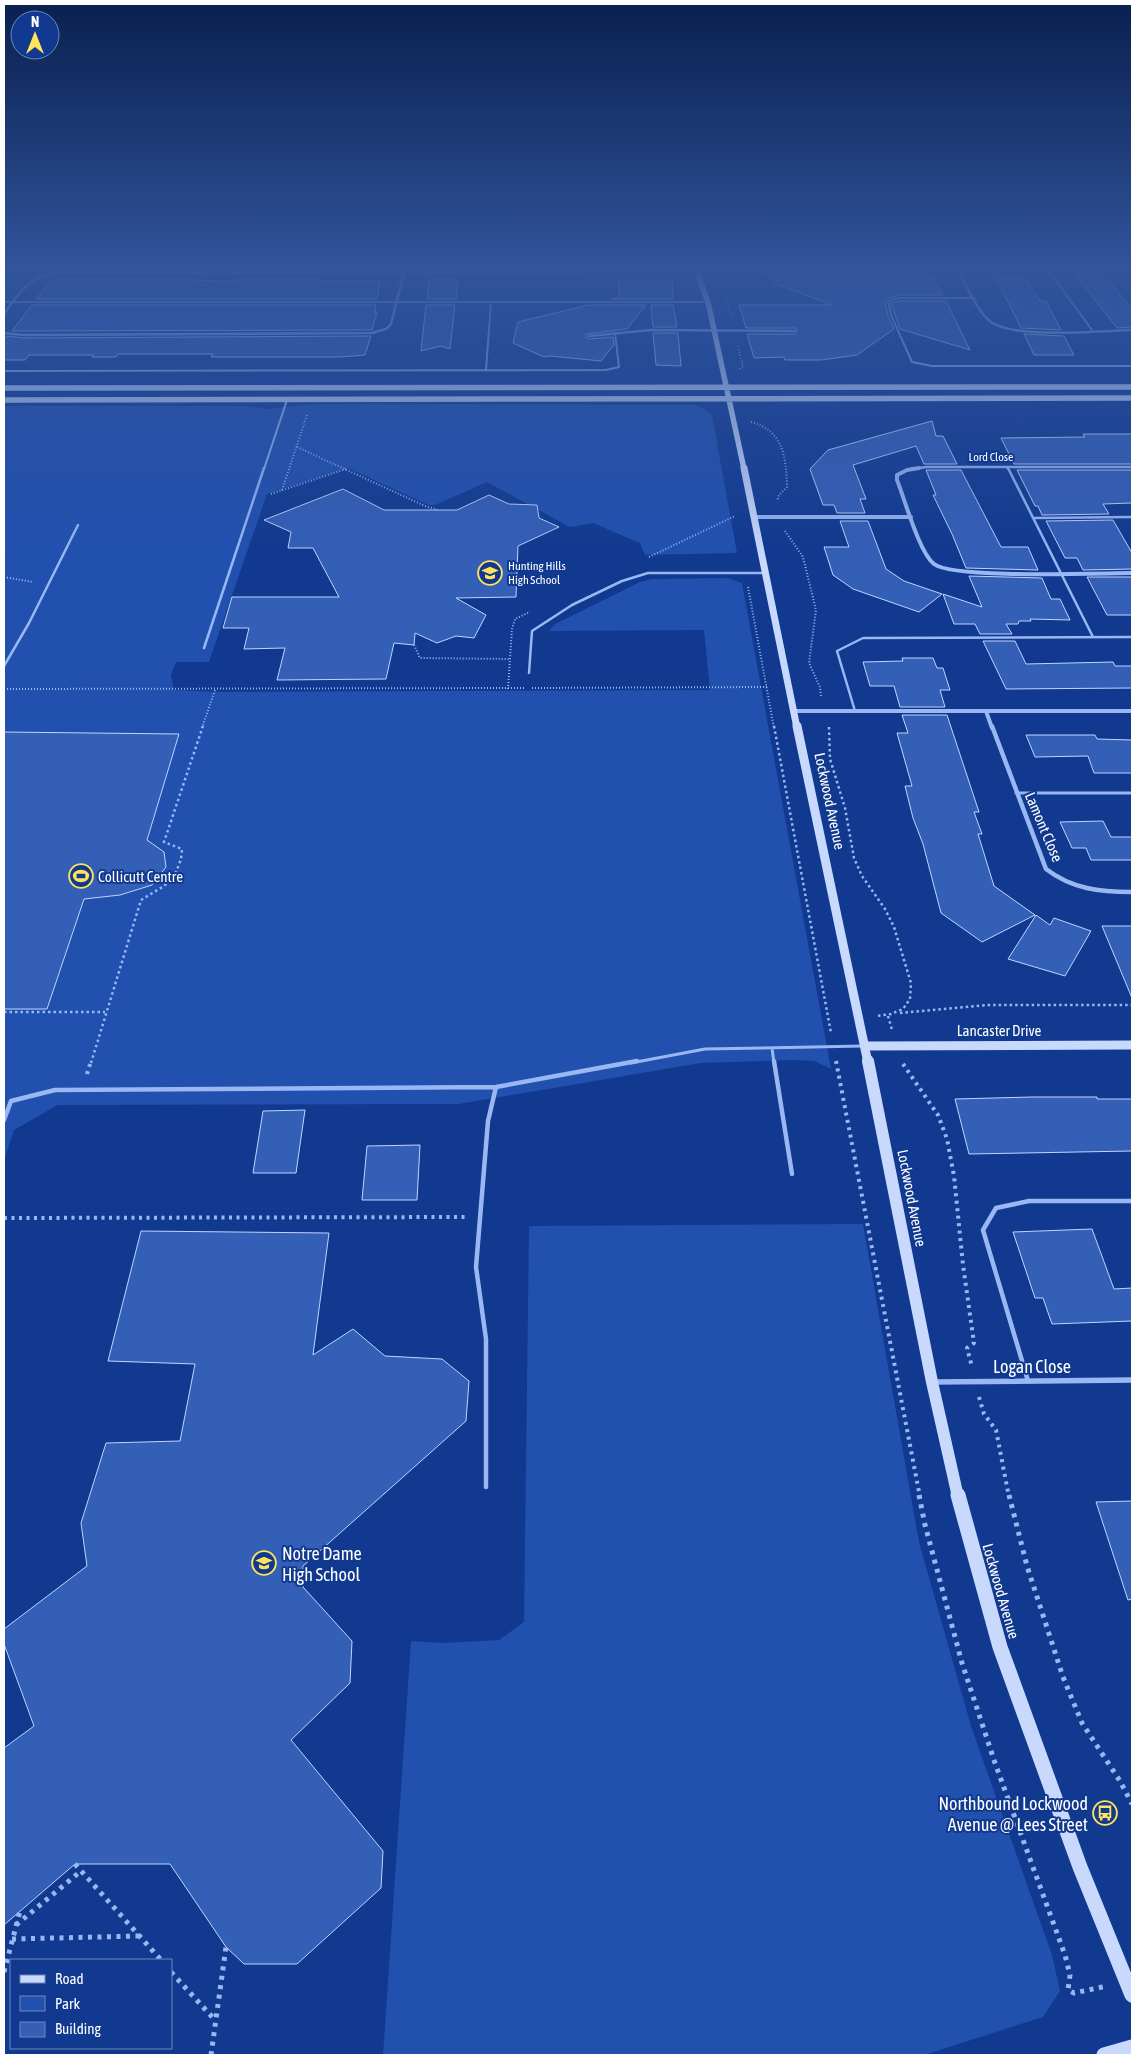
<svg xmlns="http://www.w3.org/2000/svg" width="1136" height="2059" font-family="'Asap Condensed',sans-serif">
<rect width="100%" height="100%" fill="#10398f"/>
<path fill="#2150af" d="M314,404L694,405L705,409L712,415L737,553L645,555L640,543L593,523L570,527L487,482L435,505H429L348,468L267,494L209,662H176L171,675L174,690L220,692L710,690L704,630L549,631L555,624L640,582L652,579L728,578L742,583L831,1069L814,1061L794,1060L701,1063L459,1104L58,1105L14,1130L4,1161V406H244L267,409Z
M863,1224L919,1542L971,1726L1052,1955L1060,1991L1043,2017L924,2055H383L411,1641L441,1643L499,1640L524,1622L529,1226Z"/>
<path fill="#345fb7" stroke="#c0d5fd" d="M757,270H873L874,276L933,277L943,295H900L886,299L885,302L888,316L894,329L857,355L821,360H785L784,357L754,358L747,334H795L798,330L795,328H746L739,305H832L774,283L779,281Z
M1074,273H1102L1132,309V327L1117,328Z
M996,278H1024L1040,301H1046L1061,330L1021,328Z
M143,279L229,281L247,279H319V281H380L377,299H36L52,280Z
M429,280H458L456,299H427Z
M618,280H672L673,299H611L620,297Z
M900,301H946L970,350L900,329L891,303Z
M32,305H376L375,313H377L372,330L12,331Z
M426,305H455L450,349L441,346L421,351Z
M588,305H646L627,329L586,334V337L589,339L613,337L614,345L601,361L550,356L544,357L513,343L518,322Z
M651,305H673L677,327H653Z
M653,333H678L681,366L656,365Z
M1024,334L1064,336L1074,355H1034Z
M7,336L23,338L371,336L365,355L340,357H211L213,354H118L116,357H92L93,355H29L25,360H4V340Z
M932,421L936,436H943L957,464H924L916,446L853,465L866,499H860L865,513H837L834,505H823L810,469L828,450Z
M1083,434H1132V464H1014L1001,438L1085,437Z
M926,470H961L1001,547H1028L1038,570L966,568L952,534L933,495H936Z
M1017,470H1132V503L1103,504L1109,514L1042,515L1038,506H1035Z
M343,489L384,510H457L489,495L509,504L537,505L539,518L559,527L518,546L516,597L456,598L486,615L474,638L456,636L437,643L415,633L414,645L394,643L386,679L277,680L285,648L244,649L249,628H223L232,597H339L313,548H288L291,532L264,520Z
M1113,520L1132,553V569L1083,570L1077,558H1065L1046,521Z
M840,521H868L886,569L904,581L942,594L919,612L853,589L833,575L824,547H849Z
M969,576L1042,578L1051,599H1060L1070,620L1030,619L1031,621H1019L1018,624H1006L1012,634H980L975,624H954L943,594L982,607Z
M1087,577H1132V615H1107Z
M983,641H1015L1026,664L1113,662L1115,666H1132V688L1006,689Z
M902,658H933L937,668H943L950,690H940L945,707H900L894,686H870L863,662L903,661Z
M902,715H947L979,812H974L982,834H978L994,886L1035,915L982,942L941,913L923,844L913,818L905,786H912L897,733H908Z
M4,732L179,734L147,840L164,852L166,867L152,885L120,895L84,899L47,1009H4Z
M1026,735H1095L1097,739L1132,740V773H1094L1088,756L1035,757Z
M1103,821L1111,837H1132V860H1091L1086,848H1072L1060,822Z
M1036,915L1050,925L1054,918L1091,931L1065,976L1008,959Z
M1102,926H1132V998Z
M1032,1097H1097V1099H1132V1151L969,1154L955,1099Z
M305,1110L296,1173H253L263,1111Z
M420,1145L417,1200H362L367,1146Z
M1092,1229L1114,1289L1132,1288V1321L1052,1324L1043,1298H1035L1013,1232Z
M141,1231L329,1233L313,1355L353,1329L385,1356L442,1359L469,1381L466,1421L303,1566V1587L352,1641L350,1683L291,1740L383,1851L381,1888L297,1964H244L226,1947L170,1864H75L4,1925V1748L34,1726L4,1644V1629L87,1566L81,1523L106,1443L180,1441L195,1364L108,1361Z
M1132,1501V1599L1128,1600L1096,1502Z"/>
<g fill="none" stroke-linecap="round" stroke-linejoin="round">
<path stroke="#99b7f3" stroke-width="2" stroke-dasharray="1 2" stroke-linecap="butt" d="M726,299L732,317
M738,346L743,366L739,370
M751,422C784,431 786,457 787,487L779,495L777,501
M297,447L425,506L438,510
M282,490L307,415
M271,494L346,469
M785,531L803,557L816,610L809,663L820,687L821,696
M649,557L735,516
M4,577L33,582
M748,587L774,728
M414,645L420,658L510,659
M532,688L767,687
M4,689L526,688
M508,689L512,629L515,619L530,612
M202,728L215,690"/>
<path stroke="#99b7f3" stroke-width="2.5" stroke-dasharray="2.5 3" stroke-linecap="butt" d="M774,726L831,1033
M829,727L830,759L845,808L854,858L862,876L885,909L894,927L911,983L910,999L903,1009L891,1014L876,1016
M4,1012H105
M900,1013L987,1005H1132
M888,1016L892,1030
M91,1063L141,900L164,886L175,875L181,859L182,849L164,842L203,726"/>
<path stroke="#99b7f3" stroke-width="4" stroke-dasharray="3 4.5" stroke-linecap="butt" d="M836,1061L920,1497
M903,1064L938,1115L947,1139L954,1176L963,1265L974,1343L967,1348L972,1367
M87,1074L91,1061
M4,1218L466,1217
M979,1397L984,1414L996,1430L1009,1497"/>
<path stroke="#99b7f3" stroke-width="5" stroke-dasharray="4 5.5" stroke-linecap="butt" d="M919,1495L925,1525L962,1663L995,1763L1065,1955L1070,1975L1068,1990L1074,1993L1107,1986
M1009,1495L1027,1566L1063,1677L1082,1723L1120,1781L1132,1804
M75,1864L161,1960
M16,1925L81,1871
M12,1939L139,1936
M4,1972L20,1911
M171,1972L215,2020
M211,2055L226,1947"/>
<path stroke="#99b7f3" stroke-width="2" d="M1048,270L1092,330
M975,298H900L888,301L891,315L912,362L932,366H1132
M4,302H708
M486,370L491,302
M4,371L606,370L619,367L615,333
M1007,467L1008,469
M264,469L287,400"/>
<path stroke="#99b7f3" stroke-width="2.5" d="M1008,468L1093,637
M1033,518L1132,517
M204,648L264,468
M4,666L29,623L78,525
M529,673L532,631L572,605L622,581L648,573H764
M855,711L837,651L863,638L1132,637"/>
<path stroke="#99b7f3" stroke-width="3" d="M1016,793H1132
M772,1048L774,1063
M631,1063L705,1049L863,1046"/>
<path stroke="#99b7f3" stroke-width="4.5" d="M774,1061L792,1174
M4,1120L11,1101L55,1090L496,1087L637,1061
M1028,1381L983,1230L996,1208L1029,1201H1132
M486,1487V1339L476,1267L488,1121L496,1087"/>
<path stroke="#99b7f3" stroke-width="2.5" d="M958,270C966,284 978,313 991,322C1015,339 1101,331 1132,330
M4,314C18,294 28,278 53,273L577,272L655,270
M4,333L23,335L372,333L386,329L391,324L404,272
M589,336L651,330L795,331
M910,469L927,467H1132"/>
<path stroke="#99b7f3" stroke-width="4" d="M919,468L907,470L897,475V480C905,500 919,552 934,564C953,579 1099,573 1132,573
M753,517H911
M794,711H1132
M986,711L992,728"/>
<path stroke="#99b7f3" stroke-width="4.5" d="M992,726L1046,869C1072,889 1100,892 1132,892"/>
<path stroke="#99b7f3" stroke-width="5.5" d="M932,1382L1132,1380"/>
<path stroke="#c8d9fd" stroke-width="5.5" d="M696,270L708,302L744,469
M4,388L1132,387
M4,400L1132,398"/>
<path stroke="#c8d9fd" stroke-width="7" d="M744,468L797,728"/>
<path stroke="#c8d9fd" stroke-width="9" d="M797,726L868,1063
M865,1046L1132,1045"/>
<path stroke="#c8d9fd" stroke-width="12" d="M868,1061L932,1382L958,1497"/>
<path stroke="#c8d9fd" stroke-width="15" d="M958,1495L1000,1647L1080,1867L1132,1995
M1104,2055L1132,2047"/>
</g>
<linearGradient id="sky" x2="0" y2="1"><stop stop-color="#091f4f"/><stop offset="0.48" stop-color="#31549b"/><stop offset="1" stop-color="#31549b" stop-opacity="0"/></linearGradient>
<rect width="1136" height="558" fill="url(#sky)"/>
<defs>
<g id="school-ring" transform="scale(1.25)"><circle r="9.5" fill="#10398f" stroke="#ffe35b" stroke-width="1.5"/><path d="M0-5L7-2L0 1L-7-2ZM-4 1L0 2.5L4 1V4Q0 6-4 4Z" fill="#ffe35b"/></g>
<g id="stadium-ring" transform="scale(1.25)"><circle r="9.5" fill="#10398f" stroke="#ffe35b" stroke-width="1.5"/><path d="M0-5a6.5 5 0 1 0 0 10a6.5 5 0 1 0 0-10ZM-3.5-1.8h7v3.6h-7Z" fill="#ffe35b"/></g>
<g id="bus-ring" transform="scale(1.25)"><circle r="9.5" fill="#10398f" stroke="#ffe35b" stroke-width="1.5"/><path d="M-5-6H5V4H4V6H2V4H-2V6H-4V4H-5ZM-3.5-4V0h7V-4ZM-3.5 1.2v1.5H-2V1.2ZM2 1.2v1.5H3.5V1.2Z" fill="#ffe35b"/></g>
</defs>
<g fill-rule="evenodd">
<use href="#school-ring" x="490" y="573"/>
<use href="#stadium-ring" x="81" y="876"/>
<use href="#school-ring" x="264" y="1563"/>
<use href="#bus-ring" x="1105" y="1813"/>
</g>
<g text-anchor="middle" dominant-baseline="central" stroke-width="4" stroke-linejoin="round" paint-order="stroke">
<g font-size="12" fill="#fff" stroke="#10398f">
<text x="991" y="457">Lord Close</text>
</g>
<g font-size="12" fill="#fff" stroke="#10398f" text-anchor="start">
<text x="508" y="566">Hunting Hills<tspan x="508" dy="14">High School</tspan></text>
</g>
<g font-size="15" fill="#fff" stroke="#10398f">
<text transform="translate(830 801) rotate(78)">Lockwood Avenue</text>
<text transform="translate(1044 827) rotate(67)">Lamont Close</text>
<text x="999" y="1030">Lancaster Drive</text>
<text transform="translate(912 1198) rotate(79)">Lockwood Avenue</text>
<text transform="translate(1001 1591) rotate(74)">Lockwood Avenue</text>
</g>
<g font-size="15" fill="#fff" stroke="#10398f" text-anchor="start">
<text x="98" y="876">Collicutt Centre</text>
</g>
<g font-size="18" fill="#fff" stroke="#10398f">
<text x="1032" y="1366">Logan Close</text>
</g>
<g font-size="18" fill="#fff" stroke="#10398f" text-anchor="start">
<text x="282" y="1553">Notre Dame<tspan x="282" dy="21">High School</tspan></text>
<text x="1088" y="1803" text-anchor="end">Northbound Lockwood<tspan x="1088" dy="21">Avenue @ Lees Street</tspan></text>
</g>
</g>
<rect width="1136" height="2059" fill="none" stroke="#ffffff" stroke-width="10"/>
<rect x="10" y="1959" width="162" height="90" fill="#10398f" stroke="#7088bc"/>
<rect x="20" y="1975" width="25" height="8" fill="#c8d9fd" stroke="#7088bc"/>
<text x="55" y="1984" font-size="15" fill="#ffffff">Road</text>
<rect x="20" y="1996" width="25" height="15" fill="#2150af" stroke="#7088bc"/>
<text x="55" y="2009" font-size="15" fill="#ffffff">Park</text>
<rect x="20" y="2022" width="25" height="15" fill="#345fb7" stroke="#7088bc"/>
<text x="55" y="2034" font-size="15" fill="#ffffff">Building</text>
<g transform="translate(35 35)"><circle r="24" fill="#10398f" stroke="#7088bc"/>
<path d="M0-4L9 19L0 12L-9 19Z" fill="#ffe35b"/>
<text y="-8" font-size="14" font-weight="bold" text-anchor="middle" fill="#ffffff">N</text>
</g>
</svg>
